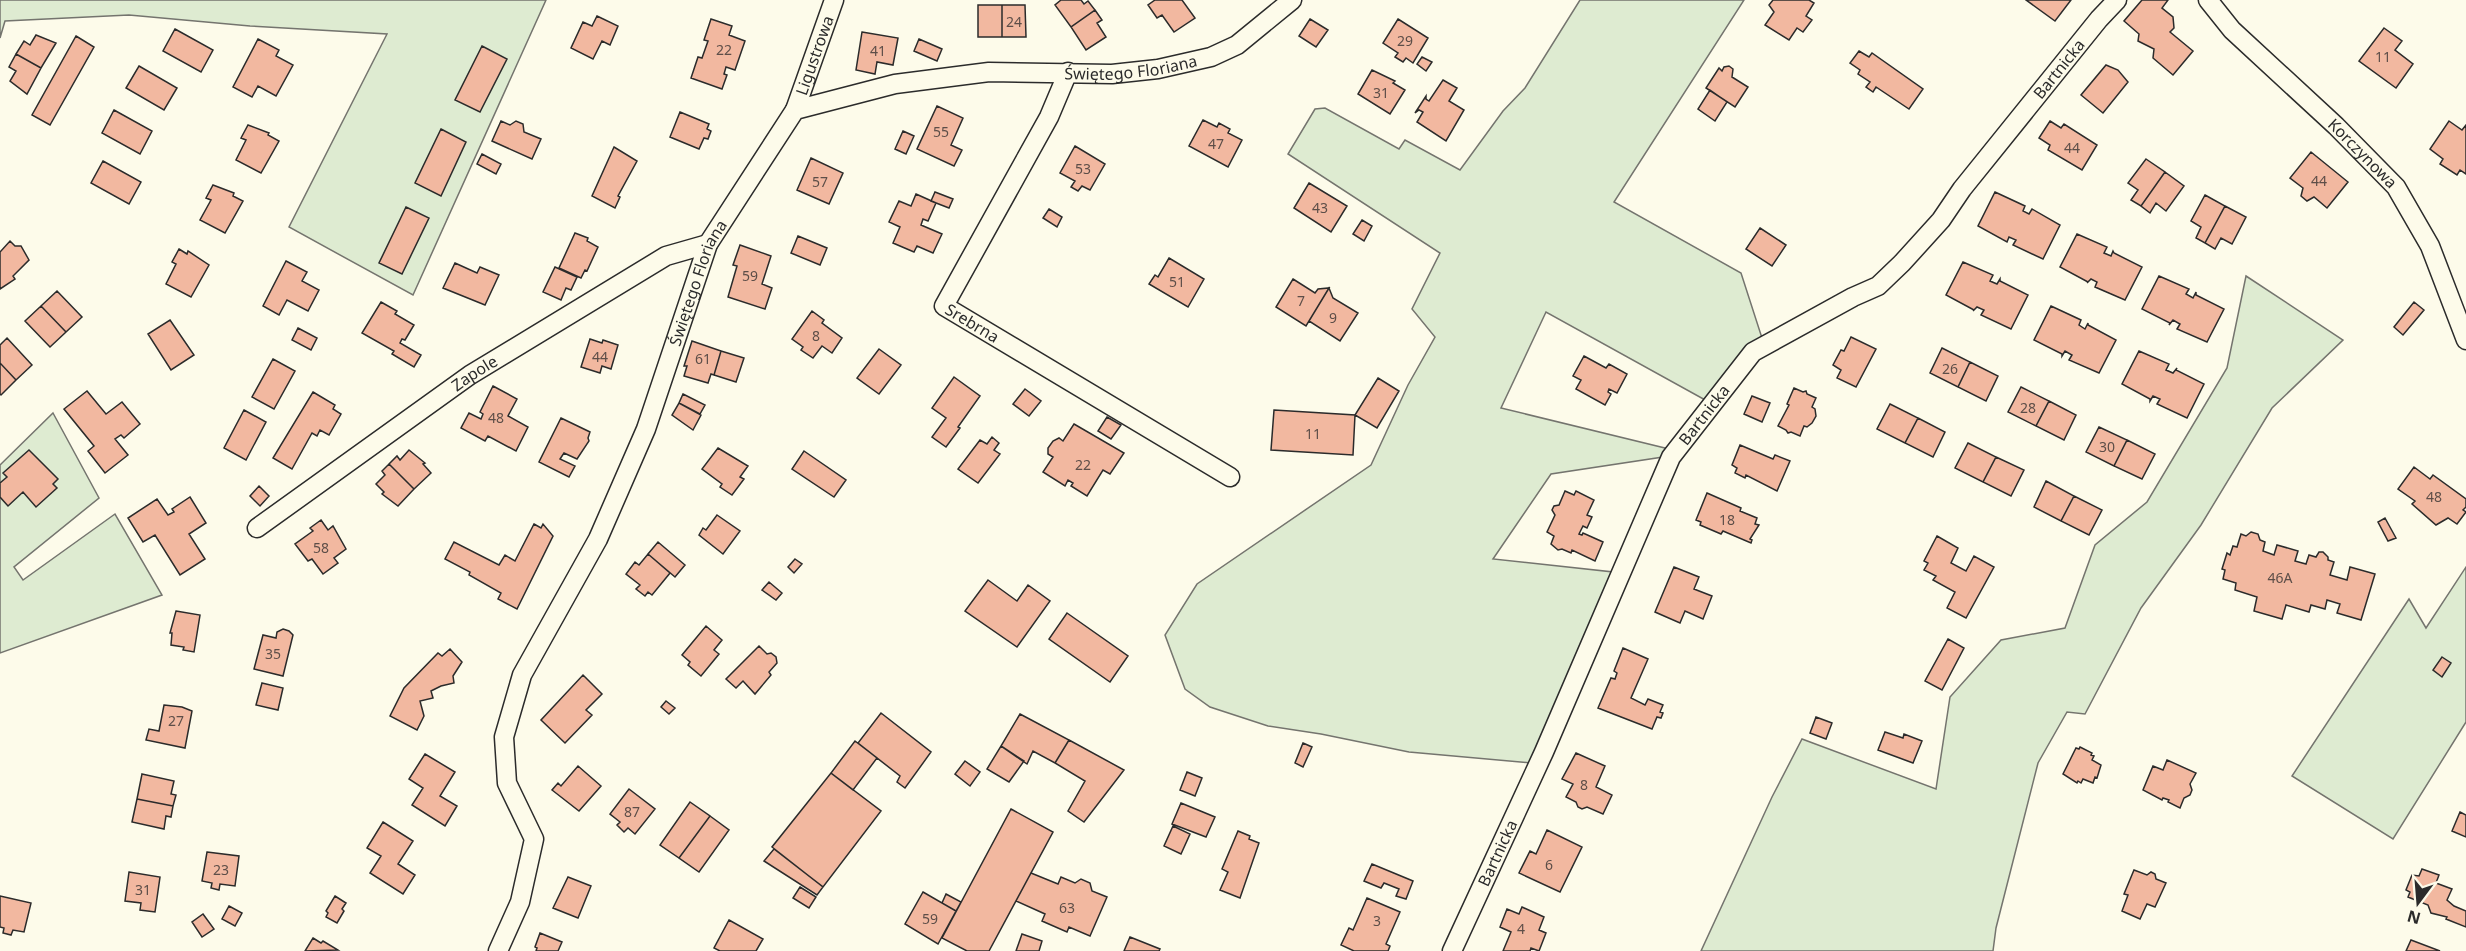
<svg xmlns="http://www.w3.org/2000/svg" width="2466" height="951" font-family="'Noto Sans',sans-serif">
<rect width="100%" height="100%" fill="#fdfbea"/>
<path fill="#deebd1" stroke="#74746e" stroke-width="1.5" d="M0,0H546L413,295L289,227L387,34L250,26L129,15L5,21L0,38Z
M1580,0H1744L1614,202L1741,273L1762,338L1707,401L1546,312L1501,408L1669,449L1663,457L1551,474L1493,559L1613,572L1531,763L1409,752L1321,734L1268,726L1210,707L1185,689L1165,635L1197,584L1371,465L1408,385L1435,337L1412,309L1440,253L1288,154L1315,109L1325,108L1399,149L1405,140L1460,170L1503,111L1525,88Z
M2246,276L2343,340L2272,408L2201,525L2141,608L2085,714L2067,712L2038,763L1996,928L1993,951H1701L1772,797L1802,739L1936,789L1950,697L2001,640L2065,628L2095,545L2147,502L2227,368Z
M53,413L99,498L14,567L23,580L115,514L162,595L0,653V465Z
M2466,567V722L2393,839L2292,776L2409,599L2426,628Z"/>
<path fill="#f2b8a0" stroke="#2b2b2b" stroke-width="1.5" d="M1061,0H1081L1084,4L1088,1L1095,10L1071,27L1055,5Z
M1155,0H1182L1195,18L1174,32L1162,15L1157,18L1148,5Z
M1773,0H1809L1814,3L1806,16L1812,20L1803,32L1797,28L1789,40L1765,25L1774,12L1769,5Z
M2026,0H2071L2055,21Z
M2142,0H2168L2162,8L2173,17L2174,28L2170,32L2193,51L2173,75L2153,58L2154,49L2138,41L2139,34L2124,21Z
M978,5H1002V37H978Z
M1002,5H1025L1026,37H1002Z
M1095,10L1102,20L1097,23L1106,37L1086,50L1071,27Z
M597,16L618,26L610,45L602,41L593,59L571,48L583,22L592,26Z
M711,19L732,26L729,35L745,41L735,70L726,67L724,74L727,75L722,89L691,78L698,57L702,58L708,41L704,40Z
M1310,19L1328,30L1316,47L1299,36Z
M1398,19L1428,38L1413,63L1406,58L1403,62L1395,57L1398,53L1383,43Z
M2384,28L2402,41L2395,50L2413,64L2396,88L2359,61Z
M175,29L213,50L201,72L163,51Z
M862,32L898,38L893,65L877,62L875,74L856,70Z
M36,35L56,43L41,68L16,54L24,41L30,45Z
M76,36L94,47L50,125L32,115Z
M258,39L279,50L276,56L293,65L276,96L258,86L252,97L233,87Z
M919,39L942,49L937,61L914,51Z
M482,46L507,59L480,112L455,100Z
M1859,51L1869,57L1872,53L1923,89L1909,109L1876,87L1873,92L1866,87L1870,82L1858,74L1860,70L1850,63Z
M16,54L41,68L27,94L10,81L16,71L9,67Z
M1422,57L1432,62L1426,71L1417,64Z
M2106,65L2118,70L2128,82L2103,113L2081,95Z
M139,66L177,88L164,110L126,88Z
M1729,66L1733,69L1732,77L1748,87L1735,107L1706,88L1719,68L1722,71L1724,67Z
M1372,70L1395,81L1393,83L1405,90L1390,114L1358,94Z
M1443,80L1457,88L1449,101L1464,110L1446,141L1417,122L1423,112L1419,110L1415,113L1426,96V99L1429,101Z
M1710,90L1727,102L1715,121L1698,109Z
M937,106L963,118L951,145L962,150L954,166L917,149Z
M114,110L152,131L140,154L102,133Z
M680,112L709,124L707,129L711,131L708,139L704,138L699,149L670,137Z
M1203,120L1217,127L1219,123L1230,129L1228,133L1242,140L1228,167L1189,146Z
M501,121L510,125L516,121L523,124L524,132L541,139L532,159L492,141Z
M2050,121L2061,128L2064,124L2097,145L2082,170L2048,150L2050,145L2039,138Z
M2449,121L2462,130L2466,125V174L2460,170L2457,175L2440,164L2443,159L2430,149Z
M248,125L269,133L268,135L279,141L261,173L236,160L246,140L241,138Z
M441,129L466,142L441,196L415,183Z
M903,131L914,136L906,154L895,149Z
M1075,146L1105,164L1090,190L1082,186L1078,191L1071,187L1075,181L1060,173Z
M614,147L637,161L618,196L620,197L615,208L592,196Z
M2311,152L2348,182L2327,208L2314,197L2307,201L2301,196L2303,188L2290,178Z
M482,154L501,164L496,174L477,164Z
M811,158L843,173L829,204L797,190Z
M2146,159L2165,172L2141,206L2131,200L2138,190L2128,183Z
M103,161L141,182L129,204L91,183Z
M2165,172L2184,186L2166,211L2156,203L2150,213L2141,206Z
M1309,183L1347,206L1331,232L1294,208Z
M213,185L234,193L233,196L243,201L225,233L200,220L211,200L206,198Z
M935,192L953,199L949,208L931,201Z
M1995,192L2025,206L2023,211L2029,214L2032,209L2060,225L2043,259L2013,245L2016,240L2009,237L2007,242L1978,226Z
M916,194L936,203L928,221L923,219L921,225L942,234L933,253L917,246L914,252L893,243L900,227L889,222L899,201L911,206Z
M2205,195L2225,206L2205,243L2196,238L2201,227L2191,221Z
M2225,206L2246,217L2232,244L2221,238L2215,249L2205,243Z
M406,207L429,218L402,274L379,263Z
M1049,209L1062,217L1057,227L1043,218Z
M1362,220L1372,226L1364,241L1353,234Z
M1760,228L1786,245L1772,266L1746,249Z
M575,233L588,238L587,241L598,247L587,271L585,270L581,278L559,268Z
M2077,234L2107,247L2104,253L2111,256L2113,251L2114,253L2142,267L2125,300L2095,287L2097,282L2091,279L2087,283L2088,282L2060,267Z
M798,236L827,248L820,265L791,253Z
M10,241L15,246H21L29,260L13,276L15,279L0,289V252Z
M740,245L771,256L762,284L772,288L765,309L728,297L737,266L733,265Z
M179,249L187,254L188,251L209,265L191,297L166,284L176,264L172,262Z
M1169,258L1204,279L1188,307L1149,284L1155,275L1158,277Z
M286,261L307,272L302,281L319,290L308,311L287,300L279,315L263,306Z
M1963,262L1993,275L1990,281L1997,284L2000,279V281L2028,295L2011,329L1981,315L1984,310L1977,307L1973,311L1974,310L1946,295Z
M455,263L477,273L480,267L499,275L485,305L443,288Z
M555,267L577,277L571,290L566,288L561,300L543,292Z
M2159,276L2189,289L2186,294L2193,298L2196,292V295L2224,309L2207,342L2177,329L2180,324L2173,320L2169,325L2170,323L2142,309Z
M1293,279L1315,293L1318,289L1329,288L1306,326L1276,307Z
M1329,288L1333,298L1358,313L1340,341L1309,321Z
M57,291L82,317L66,332L41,306Z
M381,302L397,311L395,314L414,325L405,340L402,339L400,343L421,355L414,367L392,354L394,351L362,333Z
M2414,302L2424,310L2403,335L2394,327Z
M41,306L66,332L50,347L25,321Z
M2051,306L2081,320L2079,325L2085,329L2088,323V325L2116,340L2099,373L2069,360L2072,355L2065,351L2062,356V354L2034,340Z
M812,311L824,320L822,323L842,338L832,353L822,346L813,358L801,350L803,347L792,339Z
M170,320L194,355L171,370L148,334Z
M298,328L317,338L311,350L292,340Z
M1851,337L1876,349L1856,387L1837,378L1841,370L1833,365L1841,350L1844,351Z
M7,338L32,365L16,380L0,363V345Z
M590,339L602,343L603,340L618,345L611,369L602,366L600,373L581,367Z
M692,341L721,351L714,375L711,374L708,383L684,376L687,366H684Z
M1942,348L1970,362L1958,387L1930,373Z
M879,349L901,365L879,394L857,378Z
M721,351L744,358L736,382L714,375Z
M2139,351L2169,364L2166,370L2173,373L2177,368L2176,370L2204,384L2187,418L2157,404L2160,399L2153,396L2150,401V399L2122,384Z
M1584,356L1606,368L1609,364L1627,374L1617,393L1609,389L1608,392L1611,394L1605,405L1576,389L1581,380L1573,376Z
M273,359L295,371L274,409L252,397Z
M1970,362L1998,376L1986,401L1958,387Z
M0,363L16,380L1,395L0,394Z
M954,377L980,396L958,427L960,428L946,447L932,437L946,418L932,408Z
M1378,378L1399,391L1377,428L1355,415Z
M493,386L517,399L508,416L528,427L516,451L488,436L485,441L461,428L469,413L481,419L483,414L480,412Z
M2021,387L2049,401L2036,426L2008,412Z
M1794,388L1803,392L1806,391L1807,394L1816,398L1812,407L1815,409L1816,416L1812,423L1807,427L1804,426L1800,436L1791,432L1788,433L1786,430L1778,426L1789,405L1787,404Z
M1025,389L1041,401L1029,416L1013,404Z
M87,391L106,414L122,402L140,424L124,438L121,435L115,439L128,455L105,473L88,451L94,446L64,409Z
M313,392L335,405L333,409L341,414L329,435L320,430L317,436L312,433L292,469L273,458Z
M683,394L705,405L700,414L679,403Z
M1752,396L1770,403L1762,422L1744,414Z
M2049,401L2076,415L2064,440L2036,426Z
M679,403L701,415L693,430L672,415Z
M1890,404L1918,418L1905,443L1877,429Z
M244,410L266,422L246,460L224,448Z
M1274,410L1355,415L1353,455L1271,450Z
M1107,417L1121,425L1111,439L1098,431Z
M561,418L590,432L588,438L589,441L577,459L564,453L560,459L575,466L569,477L539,462Z
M1918,418L1945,432L1933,457L1905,443Z
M1074,424L1124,453L1110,474L1103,470L1087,496L1071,486L1073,483L1068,480L1065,486L1043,472L1053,457L1048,454V448L1053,441L1059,438L1063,441Z
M2099,427L2127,440L2114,466L2086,452Z
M992,437L999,443L994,450L1000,454L978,483L958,469L980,440L987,444Z
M2127,440L2155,454L2142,479L2114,466Z
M1968,443L1996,457L1983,482L1955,468Z
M1740,445L1773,459L1775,455L1790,461L1777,491L1746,475L1745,478L1735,473L1737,468L1732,465Z
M718,448L748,466L740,477L744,479L732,495L720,487L722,484L702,469Z
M29,450L58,479L53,484L57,488L36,507L23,492L8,506L0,497V483L7,477L3,473Z
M409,450L425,463L423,464L431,473L414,489L389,464L397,456L400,460Z
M804,451L846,480L834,497L792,469Z
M1996,457L2024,470L2011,496L1983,482Z
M389,464L414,489L398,506L382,494L384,492L376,484L385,475L382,471Z
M2414,467L2430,479L2433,475L2466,499V507L2463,510L2466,512L2457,524L2448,518L2436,525L2412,504L2415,501L2398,489Z
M2046,481L2074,496L2061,521L2034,507Z
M259,486L269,496L260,506L250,496Z
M1565,491L1574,495L1576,491L1594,500L1587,515L1592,517L1587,528L1583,526L1579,534L1582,535L1583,533L1603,542L1595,561L1572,550L1571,553L1562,549L1558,550L1551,544L1554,536L1547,532L1555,515L1552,510L1554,506L1559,505Z
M1707,493L1741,508L1740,511L1757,518L1755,524L1759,525L1750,539L1752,540L1751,543L1723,531L1721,534L1700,525L1701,522L1696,520Z
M2074,496L2102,510L2089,535L2061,521Z
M190,497L206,523L189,534L205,559L180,575L155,535L143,542L128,518L157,499L168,515L174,512L172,509Z
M717,515L740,531L723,554L699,535L703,528L706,530Z
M2385,518L2396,538L2388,541L2378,522Z
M321,520L328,530L333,526L346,549L334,558L338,563L323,574L312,559L308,561L295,544L313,531L310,528Z
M534,524L541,528L543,524L553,536L517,609L498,599L501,593L469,575L470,572L445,559L454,542L499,565L505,555L515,561Z
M2251,532L2258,534L2260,540L2265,542L2263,551L2274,555L2277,545L2298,551L2295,561L2306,564L2309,555L2316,557L2319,552H2323L2328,557V560L2334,562L2330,575L2347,580L2350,567L2375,574L2361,620L2337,613L2340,604L2327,600L2325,609L2311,605L2309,612L2286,605L2282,619L2254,611L2257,597L2235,590L2236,583L2223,579L2225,570L2222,569L2227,553L2230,555L2233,546L2237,547L2241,534L2246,536Z
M1937,536L1958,548L1951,563L1966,571L1974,556L1994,567L1966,618L1947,608L1955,592L1933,580L1936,576L1924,570L1928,563L1924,561Z
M658,542L685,565L675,577L648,554Z
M648,554L670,573L652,595L648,592L645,596L636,589L640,585L626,574L635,562L639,565Z
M795,559L802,564L794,573L788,567Z
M1674,567L1699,577L1694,589L1712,596L1703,619L1685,611L1680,623L1655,612Z
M988,580L1017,601L1028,585L1050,601L1017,647L965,611Z
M769,582L782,593L776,600L762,590Z
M176,611L200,615L194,652L183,650L184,647L171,645L172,633H170Z
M1067,613L1128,656L1110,682L1049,639Z
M706,626L722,640L714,650L719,654L701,676L688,665L690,662L682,655Z
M283,629L289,631L293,635L283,676L254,669L263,635L276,638L277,632Z
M1948,639L1964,648L1942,690L1925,681Z
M759,646L767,654L771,653L776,657L777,663L769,672L771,675L755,694L743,681L736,688L726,679Z
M1623,648L1648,659L1631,698L1645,705L1648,699L1663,705L1660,712L1663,713L1661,718L1657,717L1652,729L1598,708L1611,678L1615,679L1617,673L1614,671Z
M450,649L462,662L453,676L454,683L441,686L431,691L433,698L420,701L424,716L417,730L390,716L404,688L438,653L442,656Z
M2442,657L2451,663L2442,677L2433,670Z
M583,675L602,694L586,710L592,715L565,743L541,720Z
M262,683L283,688L278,710L256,705Z
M666,701L675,708L669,714L661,707Z
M164,705L182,707L192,711L185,748L146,740L149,729L159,731Z
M881,713L931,752L905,788L897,782L900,776L858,743Z
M1020,714L1069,740L1055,763L1033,751L1027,764L1001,746Z
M1816,717L1832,723L1826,739L1810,733Z
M1885,732L1903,738L1904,734L1922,741L1913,763L1878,750Z
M1069,740L1124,770L1084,822L1068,811L1085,781L1055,763Z
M855,741L877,758L853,790L831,773Z
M1303,743L1312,747L1303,767L1295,763Z
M1001,746L1024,761L1009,782L987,769Z
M2080,747L2092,753L2091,755L2094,756L2092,760L2101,765L2097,778L2095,777L2093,783L2083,779L2081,783L2078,781L2077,783L2063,774L2076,748L2079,749Z
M1576,753L1605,766L1596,787L1612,795L1603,814L1587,807L1582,809L1578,807L1576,802L1566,797L1573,784L1562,779Z
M425,754L455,772L440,796L457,806L445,826L412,805L423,788L409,779Z
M2167,760L2196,773L2190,784L2192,790L2190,795L2184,798L2180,808L2168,802L2169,800L2163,798L2162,800L2143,790L2153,766L2163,770Z
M965,761L980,772L970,786L955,774Z
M578,766L601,786L579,811L552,790L558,783L561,786Z
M1187,772L1202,778L1195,796L1180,790Z
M831,773L881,811L823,887L772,847Z
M142,774L174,781L171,794L176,795L173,806L137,799Z
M629,789L655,809L635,834L628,828L624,832L617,825L620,822L610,814Z
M137,799L173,806L171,817L166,816L164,829L132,822Z
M690,802L710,816L679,858L660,845Z
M1181,803L1215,817L1206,837L1172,824Z
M1011,809L1053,832L989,951H967L942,938Z
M2460,812L2466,815V837L2452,831Z
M710,816L729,830L699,872L679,858Z
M383,822L413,841L398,864L415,875L403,894L370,873L381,856L367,848Z
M1173,826L1190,834L1181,854L1164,846Z
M1547,830L1582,847L1560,892L1519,873L1530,851L1536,854Z
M1238,831L1250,836L1249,839L1259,843L1240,898L1220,890L1228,872L1222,869Z
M774,849L823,887L817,895L764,861Z
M207,852L239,856L235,886L220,884L219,890L211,888L212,883L202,881Z
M1372,864L1413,881L1406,899L1396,896L1399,889L1384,883L1381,888L1364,881Z
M2422,869L2439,875L2436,883L2452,889L2447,900L2454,906L2466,911V927L2446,919L2447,917L2431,913L2428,905L2408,897L2410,892L2406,890L2412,875L2419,876Z
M2134,870L2147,875L2151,872L2155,874L2156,879L2166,883L2155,907L2147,904L2140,919L2122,911L2128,895L2124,894Z
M129,872L160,877L155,912L140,910L141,903L125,901Z
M1031,873L1058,884L1061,877L1075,883L1081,879L1090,883L1092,891L1107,897L1090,936L1069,927L1067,932L1042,921L1045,914L1016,901Z
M568,877L591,886L578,918L553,908Z
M800,887L816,897L809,908L793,898Z
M923,892L956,911L938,944L905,924Z
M946,894L961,902L956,911L942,903Z
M0,896L31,903L24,932L13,930L11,935L3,933L4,928L0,927Z
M335,896L346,903L342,909L344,911L337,923L326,917L328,913L326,911Z
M1367,898L1400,912L1386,944L1390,946L1388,951H1354L1341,945L1349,928L1353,930Z
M229,906L242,913L235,926L222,919Z
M1522,907L1544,917L1539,930L1546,933L1539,951L1531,948L1530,951H1503L1511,932L1500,927L1507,909L1519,914Z
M203,914L214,929L202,937L192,922Z
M729,920L763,939L756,951H720L714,948Z
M540,933L562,942L558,951H536L537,948L535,947Z
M1022,934L1042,941L1039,951H1016Z
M1130,937L1160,949L1159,951H1124Z
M313,938L321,943L323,941L338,950L305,951Z
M2411,940L2440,951H2406Z"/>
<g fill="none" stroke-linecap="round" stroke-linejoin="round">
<g stroke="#2b2b2b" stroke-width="21">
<g id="minor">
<path id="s1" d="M2208,0L2232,30L2336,126L2396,187L2430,246L2466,340"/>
<path id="s2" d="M1068,72L1049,117L944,306L1230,477"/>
<path id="s3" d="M795,110L834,0"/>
<path id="s4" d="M257,528L470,375L666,256L708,244"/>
<path id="s5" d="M498,951L520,902L534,839L507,783L504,737L522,675L598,539L646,429L708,244L795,110L895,84L989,72L1112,74L1158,69L1211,57L1237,45L1292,0"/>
<path id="s6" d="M1452,951L1544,752L1671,457L1753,352L1853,297L1878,286L1902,263L1941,220L1962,189L2099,19L2117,0"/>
</g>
</g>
<use href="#minor" stroke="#fdfbea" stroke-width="18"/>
</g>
<g text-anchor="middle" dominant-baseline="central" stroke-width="4.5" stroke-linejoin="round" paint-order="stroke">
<g font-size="14" fill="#5d4e48">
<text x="1014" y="21">24</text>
<text x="1405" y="40">29</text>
<text x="724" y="49">22</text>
<text x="878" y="50">41</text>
<text x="2383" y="56">11</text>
<text x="1381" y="92">31</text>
<text x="941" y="131">55</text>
<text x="1216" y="143">47</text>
<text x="2072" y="147">44</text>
<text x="1083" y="168">53</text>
<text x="2319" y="180">44</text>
<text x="820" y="181">57</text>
<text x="1320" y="207">43</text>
<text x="750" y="275">59</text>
<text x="1177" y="281">51</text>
<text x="1301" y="300">7</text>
<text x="1333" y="317">9</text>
<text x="816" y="335">8</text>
<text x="600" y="356">44</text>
<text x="703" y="358">61</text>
<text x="1950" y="368">26</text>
<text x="2028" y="407">28</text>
<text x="496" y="417">48</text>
<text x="1313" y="433">11</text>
<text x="2107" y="446">30</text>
<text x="1083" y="464">22</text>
<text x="2434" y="496">48</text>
<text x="1727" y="519">18</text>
<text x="321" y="547">58</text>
<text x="2280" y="577">46A</text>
<text x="273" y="653">35</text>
<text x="176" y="720">27</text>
<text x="1584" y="784">8</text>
<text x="632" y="811">87</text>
<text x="1549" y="864">6</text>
<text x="221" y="869">23</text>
<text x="143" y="889">31</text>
<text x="1067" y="907">63</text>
<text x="930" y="918">59</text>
<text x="1377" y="920">3</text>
<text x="1521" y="928">4</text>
</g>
<g font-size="16" fill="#2b2b2b" stroke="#fdfbea">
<text stroke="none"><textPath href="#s3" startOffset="58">Ligustrowa</textPath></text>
<text stroke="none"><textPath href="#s5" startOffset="1262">Świętego Floriana</textPath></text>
<text stroke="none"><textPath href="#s6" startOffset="1098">Bartnicka</textPath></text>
<text stroke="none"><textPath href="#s1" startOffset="218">Korczynowa</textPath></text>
<text stroke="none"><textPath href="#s5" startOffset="722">Świętego Floriana</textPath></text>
<text stroke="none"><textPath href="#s2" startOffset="298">Srebrna</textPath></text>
<text stroke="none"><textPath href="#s4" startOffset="267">Zapole</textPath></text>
<text stroke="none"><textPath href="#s6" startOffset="594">Bartnicka</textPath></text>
<text stroke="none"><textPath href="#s6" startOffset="108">Bartnicka</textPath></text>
</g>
</g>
<g transform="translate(2418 903) rotate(196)" stroke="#fdfbea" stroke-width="4.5" paint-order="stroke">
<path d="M0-4.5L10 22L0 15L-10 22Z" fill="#2b2b2b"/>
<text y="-9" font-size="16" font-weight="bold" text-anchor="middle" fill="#2b2b2b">N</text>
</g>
</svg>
